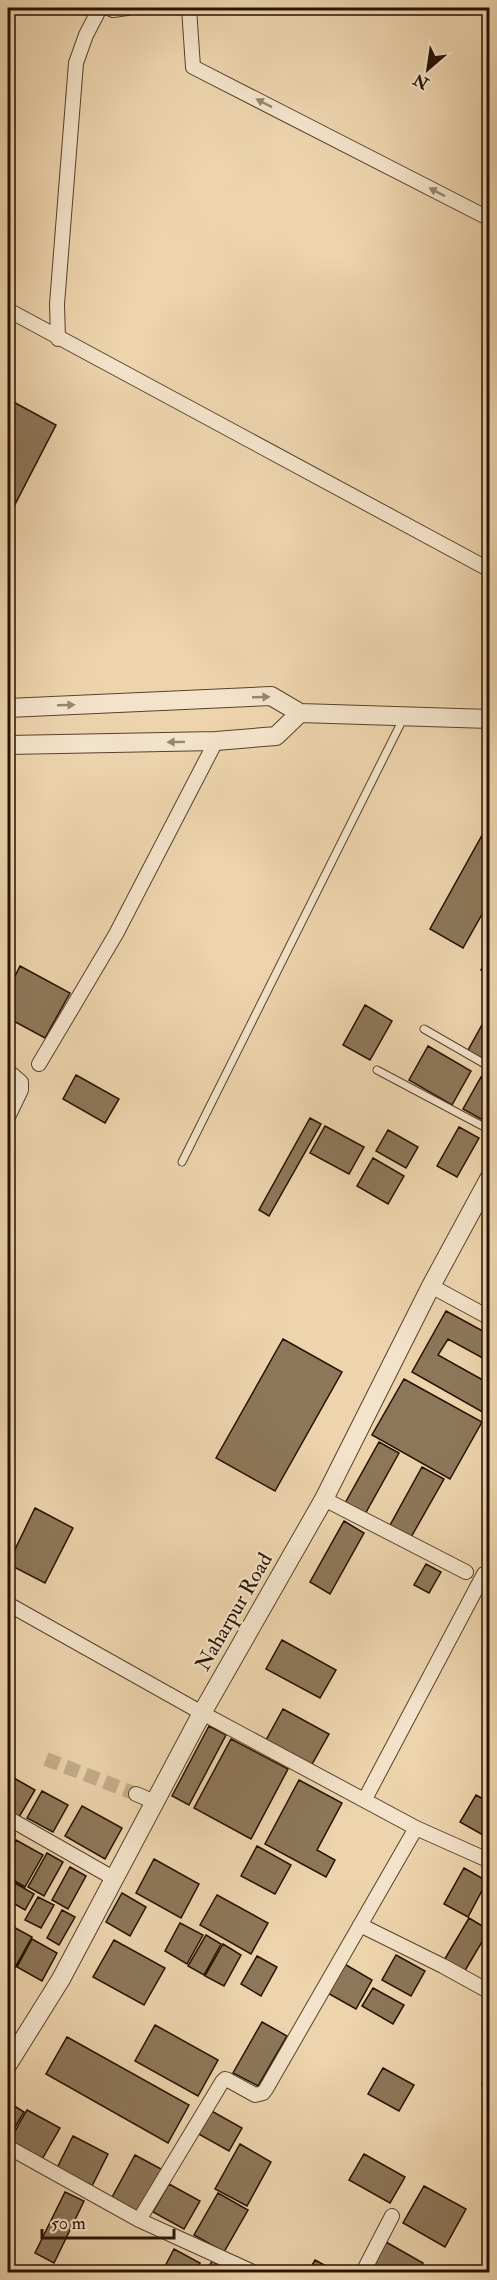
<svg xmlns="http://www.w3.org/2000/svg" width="497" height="2280" font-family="'IM FELL Double Pica',serif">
<rect width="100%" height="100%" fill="#edd4ad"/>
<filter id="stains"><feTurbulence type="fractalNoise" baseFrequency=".00333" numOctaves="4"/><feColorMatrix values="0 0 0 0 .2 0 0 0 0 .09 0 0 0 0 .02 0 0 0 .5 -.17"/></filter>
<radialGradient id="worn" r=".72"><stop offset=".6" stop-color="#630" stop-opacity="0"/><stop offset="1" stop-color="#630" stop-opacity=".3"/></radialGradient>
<path fill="#8d775a" stroke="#261200" stroke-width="1.5" d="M8,399L56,425L8,518Z
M490,821V900L463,948L430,929Z
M490,954V975L481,970Z
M20,966L70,993L45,1038L8,1018V990Z
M365,1005L392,1021L370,1060L343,1045Z
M483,1023L490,1027V1064L467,1052Z
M428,1046L471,1071L452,1105L409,1080Z
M76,1075L119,1099L105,1123L63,1099Z
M481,1077L490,1082V1124L463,1109Z
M8,1084L18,1091L8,1110Z
M310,1118L321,1124L269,1216L259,1210Z
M325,1126L364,1147L349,1174L310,1153Z
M459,1127L479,1138L457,1177L437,1166Z
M388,1130L418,1147L406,1168L376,1151Z
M373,1158L404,1176L388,1204L357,1186Z
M446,1311L490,1335V1362L448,1339L438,1355L490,1384V1408L486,1414L412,1372Z
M283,1339L342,1372L275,1491L216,1458Z
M404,1379L482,1422L450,1479L372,1435Z
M379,1442L399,1453L364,1516L344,1505Z
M422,1467L444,1479L410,1539L389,1527Z
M35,1508L73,1528L45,1583L8,1564Z
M344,1521L364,1533L330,1594L310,1582Z
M426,1564L441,1572L429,1593L414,1585Z
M282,1640L336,1670L320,1698L266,1669Z
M283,1709L329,1734L311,1766L265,1742Z
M209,1726L226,1735L189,1805L172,1796Z
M231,1739L288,1769L251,1839L194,1808Z
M14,1778L35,1790L19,1817L8,1811V1790Z
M299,1780L342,1803L317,1850L335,1860L326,1877L265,1844Z
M42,1791L68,1805L53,1832L27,1818Z
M476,1795L490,1803V1839L460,1822Z
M82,1806L122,1828L105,1859L65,1836Z
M8,1830L15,1835L8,1849Z
M16,1840L43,1855L25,1887L8,1877V1856Z
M257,1846L291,1865L275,1894L241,1876Z
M47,1853L63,1862L44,1896L28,1887Z
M154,1859L199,1884L181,1918L136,1893Z
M70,1867L86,1876L68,1909L52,1900Z
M464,1868L487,1881L468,1917L444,1904Z
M8,1879L34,1894L25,1910L8,1900Z
M122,1893L146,1907L130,1936L106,1922Z
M217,1895L268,1923L251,1954L200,1925Z
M38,1897L54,1905L41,1928L25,1920Z
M62,1910L75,1917L59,1945L47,1938Z
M469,1918L489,1930L463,1974L443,1962Z
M180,1923L203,1935L187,1964L165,1951Z
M8,1924L32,1937L13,1971L8,1968Z
M206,1935L221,1944L204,1975L188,1966Z
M32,1939L57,1953L42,1981L17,1967Z
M114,1940L165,1968L144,2005L93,1977Z
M223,1944L241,1955L224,1986L205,1976Z
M396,1955L425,1971L411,1996L382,1980Z
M257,1956L277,1967L261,1996L241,1984Z
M341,1962L372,1980L356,2009L324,1991Z
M373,1988L404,2005L393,2024L362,2006Z
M262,2022L287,2036L258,2086L233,2073Z
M155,2025L218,2060L198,2096L135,2061Z
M67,2037L189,2105L168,2143L46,2074Z
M383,2068L414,2085L399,2111L368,2094Z
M490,2070V2088L482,2084Z
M8,2102L24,2112L8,2139Z
M208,2109L242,2128L229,2151L195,2132Z
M27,2110L60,2128L41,2161L9,2142Z
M73,2136L108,2154L91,2188L56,2170Z
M240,2144L271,2162L247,2206L215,2189Z
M364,2154L405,2177L390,2203L349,2180Z
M135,2155L163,2170L139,2216L110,2201Z
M169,2184L200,2201L184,2229L153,2212Z
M424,2186L466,2209L445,2247L403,2223Z
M65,2192L84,2201L54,2263L35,2253Z
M218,2193L248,2210L224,2252L194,2235Z
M386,2242L423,2263L418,2272H384L372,2266Z
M174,2249L200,2263L195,2272H162Z
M315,2260L337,2272H308Z
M212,2261L234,2272H206Z"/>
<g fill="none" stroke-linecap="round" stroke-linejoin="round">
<path stroke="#c5ad8a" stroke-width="14" stroke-dasharray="14 7" stroke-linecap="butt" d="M46,1759L136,1794"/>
<g stroke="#58422b" stroke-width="9">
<path id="service" d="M424,1029L490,1067
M377,1070L490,1130
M182,1162L403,719"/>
</g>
<g stroke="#58422b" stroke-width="16">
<path id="minor" d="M109,8L113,10L127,8
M189,8L193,67L490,219
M8,310L490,570
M58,339L57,304L76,63L86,35L100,8
M39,1064L116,934L216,741
M8,1071L21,1082V1090L8,1117
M431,1286L490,1318
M324,1499L466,1572
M8,1604L202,1713L416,1828L490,1861
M136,1794L155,1802
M365,1799L484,1574
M8,1818L115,1879
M360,1925L443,1966L490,1992
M8,2147L139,2220L253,2272
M139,2220L222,2082L225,2079L228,2080L255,2095L263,2093L266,2089L416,1828
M363,2272L392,2216"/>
</g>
<g stroke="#58422b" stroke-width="20">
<path id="tertiary" d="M8,708L271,696L300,713L490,719
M8,745L216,741L276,736L300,713
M8,2064L61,1979L202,1713L324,1499L431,1286L490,1177"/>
</g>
<use href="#service" stroke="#f3e3ca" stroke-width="7"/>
<use href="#minor" stroke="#f3e3ca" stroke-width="14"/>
<use href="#tertiary" stroke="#f3e3ca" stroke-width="18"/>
</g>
<defs><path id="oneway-solid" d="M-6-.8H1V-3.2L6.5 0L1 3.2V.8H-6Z" transform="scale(1.5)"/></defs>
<g fill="#97856f">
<use href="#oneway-solid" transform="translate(264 103) rotate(-153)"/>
<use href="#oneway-solid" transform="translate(437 192) rotate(-153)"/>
<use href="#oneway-solid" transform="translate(261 697) rotate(-2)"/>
<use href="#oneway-solid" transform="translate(66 705) rotate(-2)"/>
<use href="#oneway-solid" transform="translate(176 742) rotate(179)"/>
</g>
<g text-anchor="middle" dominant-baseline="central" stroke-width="4.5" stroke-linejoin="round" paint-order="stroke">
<g font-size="21" fill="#261200" stroke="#f3e3ca">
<text transform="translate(234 1612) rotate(-60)">Naharpur Road</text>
</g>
</g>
<rect width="497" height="2280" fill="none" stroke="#edd4ad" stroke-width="30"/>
<rect x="9" y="9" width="479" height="2262" fill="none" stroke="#261200" stroke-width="3"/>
<rect x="15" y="15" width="467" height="2250" fill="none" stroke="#261200" stroke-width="1.5"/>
<g transform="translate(428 69) rotate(209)" stroke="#f3e3ca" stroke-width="4.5" paint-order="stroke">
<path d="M0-4.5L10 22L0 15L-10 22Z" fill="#261200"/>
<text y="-9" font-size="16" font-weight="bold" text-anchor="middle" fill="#261200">N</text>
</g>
<path d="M42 2229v9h132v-9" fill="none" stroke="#261200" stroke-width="3"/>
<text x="51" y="2229" font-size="18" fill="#261200" stroke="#f3e3ca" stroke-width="4.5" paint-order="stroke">50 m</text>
<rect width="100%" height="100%" filter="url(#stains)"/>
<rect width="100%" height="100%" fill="url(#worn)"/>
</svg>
